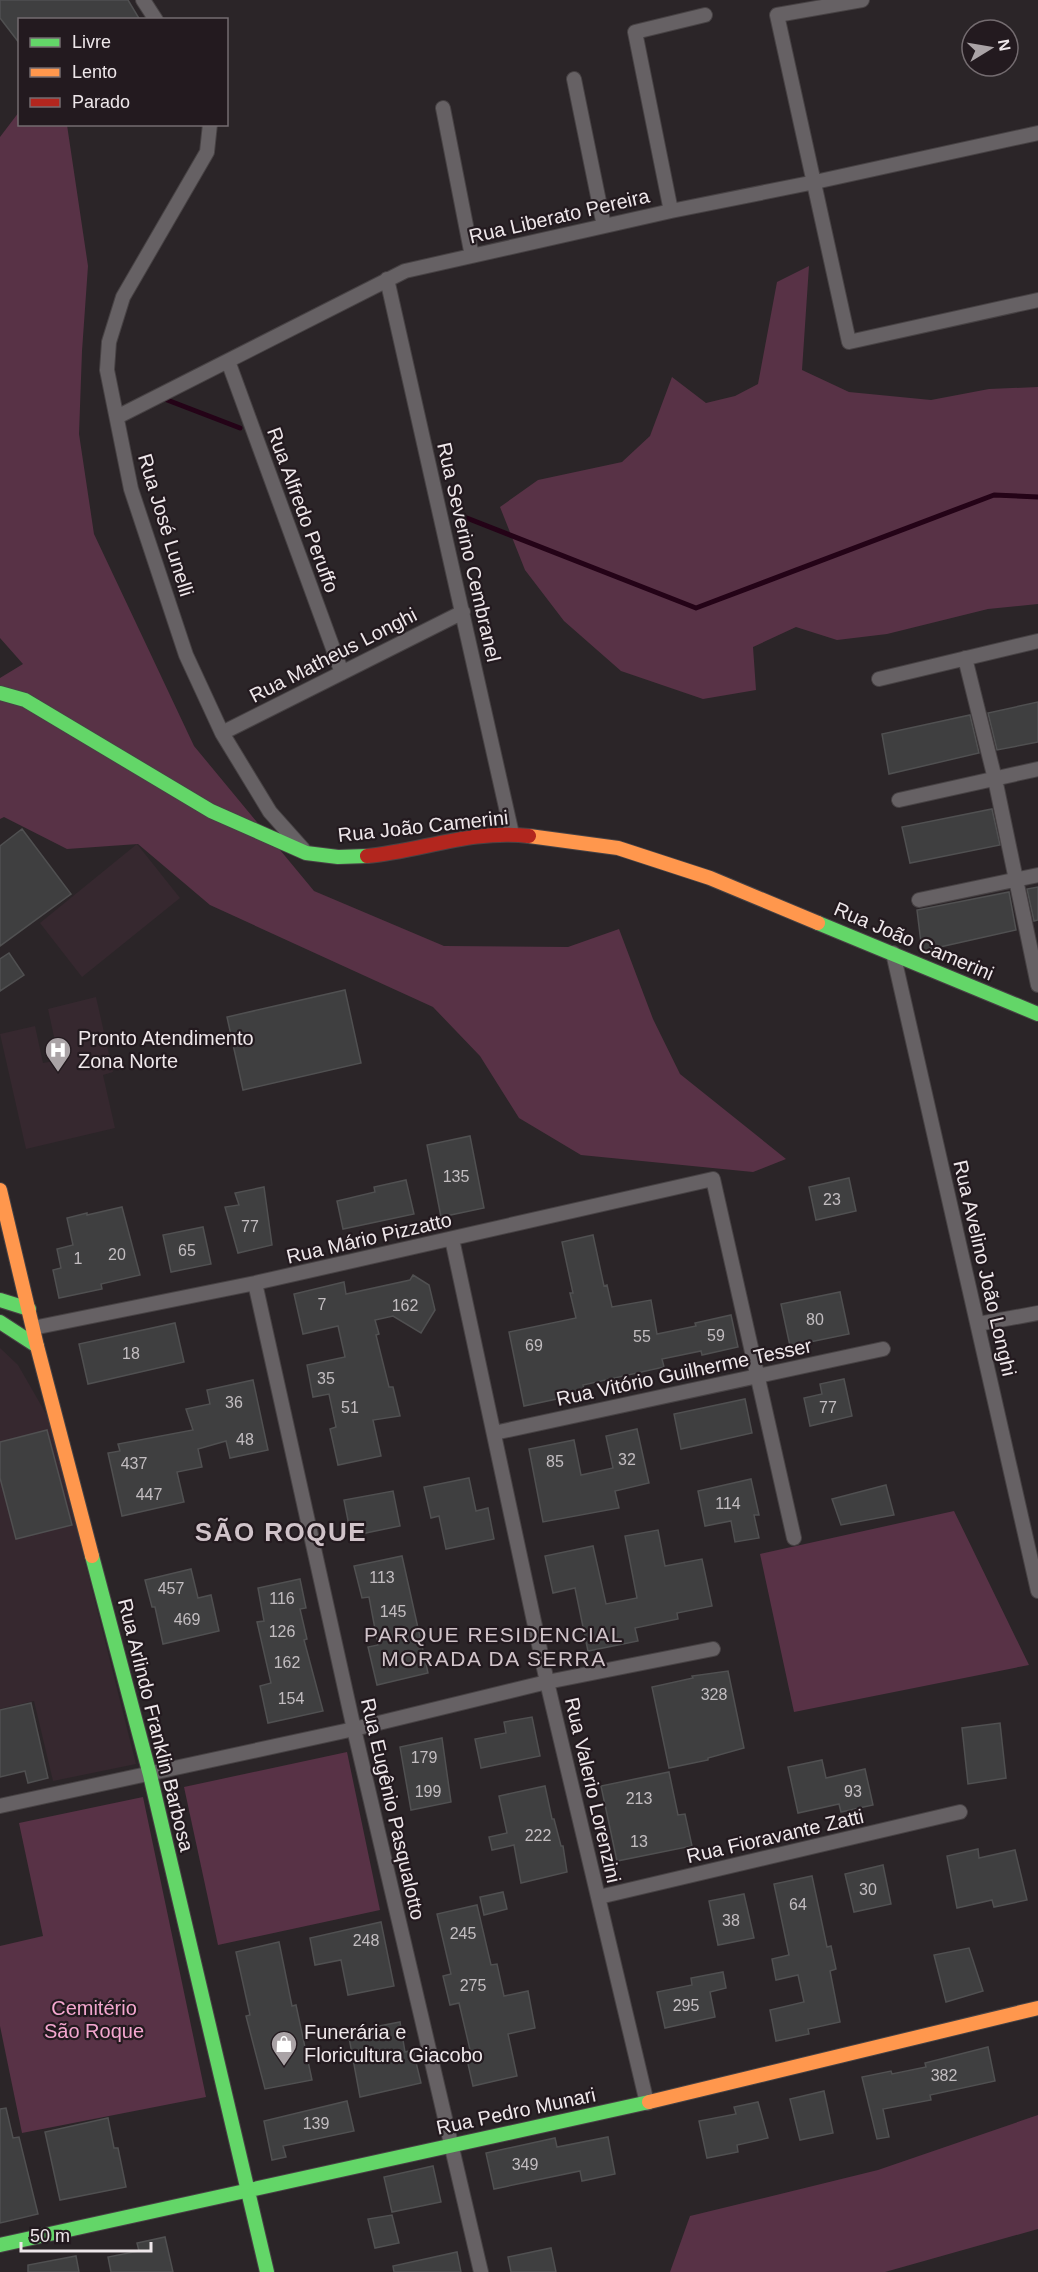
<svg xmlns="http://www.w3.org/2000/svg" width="1038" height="2272" font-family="Arial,sans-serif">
<rect width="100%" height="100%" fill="#2b2528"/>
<path fill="#36282f" d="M137,844L180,898L82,977L40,923Z
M96,997L113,1072L103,1075L115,1128L26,1149L0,1034L35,1026L43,1063L59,1060L48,1009Z
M0,1348L18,1365L49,1419L136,1764L53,1781L34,1701L0,1709Z"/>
<path fill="#583246" d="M19,112L20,124L67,125L88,266L82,351L79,434L94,534L194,746L314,891L444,946L568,947L619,929L653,1019L680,1074L786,1159L753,1172L581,1155L519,1118L480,1056L433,1007L210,905L138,844L67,849L4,817L0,819V678L23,664L0,638V137Z
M809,266L802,370L849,392L931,400L989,389L1038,387V604L988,609L887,634L837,640L796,627L753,647L756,690L703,699L621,671L564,621L525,570L500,507L538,480L622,462L650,436L672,377L706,403L735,396L758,384L777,282Z
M954,1511L1029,1665L794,1712L760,1554Z
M347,1752L380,1910L218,1945L184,1787Z
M143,1797L206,2097L22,2133L0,2026V1946L43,1936L19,1823Z
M1038,2115V2229L885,2272H670L690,2216L878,2170Z"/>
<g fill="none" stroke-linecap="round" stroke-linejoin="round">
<path stroke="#240317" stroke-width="5" d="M162,398L240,428
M454,513L696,608L994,495L1038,497"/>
</g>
<path fill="#3f3f40" stroke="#505051" stroke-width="1.5" d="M0,0H128L140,20H20V44L0,18Z
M1038,702V742L997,750L988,713Z
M970,715L979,753L889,774L882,734Z
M992,809L1000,845L910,863L902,827Z
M22,829L71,894L0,946V846Z
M1038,887V920L1034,921L1027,889Z
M1009,892L1016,930L922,951L917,910Z
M9,953L24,975L0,991V959Z
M345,990L361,1063L243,1090L227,1017Z
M470,1136L484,1208L441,1217L427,1145Z
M849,1178L856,1211L816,1220L809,1187Z
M406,1180L414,1214L343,1229L337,1201L375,1192L374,1187Z
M264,1187L272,1245L238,1253L225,1207L239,1205L235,1193Z
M122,1207L140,1275L101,1284L102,1289L59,1298L53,1270L61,1268L57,1249L73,1245L67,1218L87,1213V1215Z
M203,1227L211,1264L171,1272L163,1235Z
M593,1235L604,1286L607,1285L612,1307L651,1300L657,1334L696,1326L695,1323L731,1315L738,1347L702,1355L701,1351L662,1359L664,1367L583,1385L585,1393L524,1406L509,1332L576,1318L570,1293H573L562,1242Z
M413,1275L429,1285L435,1310L421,1333L393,1316L375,1320L379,1334L376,1335L389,1387H393L400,1416L373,1420L381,1456L338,1465L330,1429L336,1427L329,1394L313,1397L307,1365L345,1357L338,1326L303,1334L294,1294L344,1282L346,1294L410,1280Z
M840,1292L849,1334L790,1346L781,1304Z
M175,1323L184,1362L88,1384L79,1344Z
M844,1379L852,1416L810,1426L804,1398L822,1394L820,1384Z
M253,1380L268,1450L230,1458L226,1441L198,1449L202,1467L177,1472L184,1502L122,1516L108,1453L120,1451L118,1444L193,1430L186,1409L210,1404L207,1390Z
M745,1399L752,1433L681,1449L674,1414Z
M637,1429L649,1483L615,1491L619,1508L543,1522L529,1449L574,1440L581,1475L613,1468L606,1436Z
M47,1430L72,1525L16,1539L0,1478V1442Z
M469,1478L476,1511L488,1508L494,1539L446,1549L439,1516L431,1518L424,1487Z
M751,1479L759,1515H754L759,1538L735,1542L731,1521L705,1526L698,1491Z
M886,1485L894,1515L841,1525L832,1499Z
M393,1491L400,1526L351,1536L344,1500Z
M658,1530L665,1566L702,1559L712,1606L677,1613L678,1619L635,1628L638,1641L588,1651L575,1588L553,1593L545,1556L593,1546L606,1604L637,1598L625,1536Z
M402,1556L428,1673L377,1685L368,1647L378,1645L369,1597L362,1598L354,1566Z
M191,1569L198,1598L211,1595L219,1631L163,1644L155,1607H152L145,1580Z
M300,1579L306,1608L300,1609L307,1639L304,1640L323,1711L268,1723L260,1686L271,1683L257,1622L264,1621L258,1588Z
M728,1671L744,1748L708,1758V1760L669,1768L652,1687L693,1678L692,1676Z
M31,1703L48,1778L28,1783L25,1771L0,1777V1710Z
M532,1717L540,1756L481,1768L475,1739L506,1733L504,1722Z
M1000,1723L1006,1778L968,1784L962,1728Z
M442,1738L451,1802L411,1810L400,1747Z
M822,1760L826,1778L865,1769L873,1805L841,1812L839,1804L798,1813L788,1767Z
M669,1772L678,1815L685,1814L692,1846L617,1861L601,1786Z
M545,1786L552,1819H554L561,1846H563L567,1872L521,1883L514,1845L492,1850L489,1837L507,1833L499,1796Z
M978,1849L979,1858L1015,1850L1027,1900L994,1907L992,1900L957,1908L947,1856Z
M883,1865L891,1904L854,1912L845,1874Z
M812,1876L827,1947L831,1946L836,1969L830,1971L840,2022L808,2029L809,2034L776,2041L770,2010L804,2002L798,1975L776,1980L772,1959L789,1955L774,1884Z
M503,1892L507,1909L484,1915L480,1897Z
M744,1894L754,1938L718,1945L709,1901Z
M477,1905L491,1965L497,1964L504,1996L528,1991L535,2028L508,2034L517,2076L473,2086L466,2055L471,2054L459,2003L450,2005L443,1976L451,1974L437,1914Z
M381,1922L394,1986L348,1995L341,1960L315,1965L310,1938Z
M279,1942L292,2006L296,2005L312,2080L265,2089L246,2016L250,2015L236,1952Z
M969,1948L983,1991L946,2002L934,1955Z
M723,1972L726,1988L710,1992L715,2017L665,2028L657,1992L692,1985L691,1978Z
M400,2022L405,2052L413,2050L421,2083L360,2097L348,2032Z
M988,2047L995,2081L930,2095L931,2100L883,2109L889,2137L877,2139L862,2077L891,2071L892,2074L926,2067L925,2063Z
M824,2091L833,2133L800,2140L790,2099Z
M347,2101L354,2131L283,2146L286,2157L272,2160L264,2121Z
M758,2102L768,2138L737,2145L738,2152L707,2158L699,2121L736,2114L734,2107Z
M6,2108L13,2138L19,2137L38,2214L0,2223V2109Z
M108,2118L114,2148H118L126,2187L60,2200L45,2132Z
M608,2137L615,2174L582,2181L580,2171L494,2189L486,2153L555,2138L557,2147Z
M433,2166L441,2202L392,2212L384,2177Z
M392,2215L399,2243L375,2248L368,2219Z
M165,2237L173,2272H111L108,2257L139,2251L137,2243Z
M551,2248L556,2272H511L508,2257Z
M457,2252L461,2272H394L393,2266Z
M76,2256L79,2272H28V2265Z"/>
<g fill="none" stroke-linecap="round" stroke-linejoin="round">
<g stroke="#474244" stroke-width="16">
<path id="street" d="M143,0L156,20
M862,0L777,15L849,342L1038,300
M574,79L604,226
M443,108L472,256
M210,124L207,152L123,297L109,342L107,370L131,489L186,655L222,733L270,812L303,849
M671,211L635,32L705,15
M387,279L512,834
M228,361L342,673
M117,417L405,271L671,211L815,182L1038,133
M965,658L995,779L1038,985
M879,679L1038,641
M222,733L463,612
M899,800L1038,769
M919,900L1038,875
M893,953L1038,1591
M452,1239L547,1682L647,2103
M255,1283L354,1729L481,2272
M978,1324L1038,1313
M33,1328L255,1283L713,1179L794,1538
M494,1433L883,1349
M0,1806L354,1729L547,1682L713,1649
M599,1897L960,1812"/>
</g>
<g stroke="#474244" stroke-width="16">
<path id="fast" d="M0,693L25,700L211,811L306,853L338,857L367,856
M818,923L1038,1014
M0,1300L29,1309
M0,1322L37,1346
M92,1556L150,1775L267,2272
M0,2245L649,2102"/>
</g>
<g stroke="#474244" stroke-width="16">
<path id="slow" d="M529,836L618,848L710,878L818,923
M0,1190L37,1346L92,1556
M649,2102L1038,2008"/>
</g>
<g stroke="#474244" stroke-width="16">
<path id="jam" d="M367,856C421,851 473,829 529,836"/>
</g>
<use href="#street" stroke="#666164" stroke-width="14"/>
<use href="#fast" stroke="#63d668" stroke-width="14"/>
<use href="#slow" stroke="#ff974d" stroke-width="14"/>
<use href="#jam" stroke="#b3261e" stroke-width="14"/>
</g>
<defs>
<g id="hospital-pin" transform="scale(1.35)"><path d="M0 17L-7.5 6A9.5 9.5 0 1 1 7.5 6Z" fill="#aaa3a6" stroke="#231a1f"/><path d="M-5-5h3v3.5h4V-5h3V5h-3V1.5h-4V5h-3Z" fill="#fff"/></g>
<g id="shop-pin" transform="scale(1.35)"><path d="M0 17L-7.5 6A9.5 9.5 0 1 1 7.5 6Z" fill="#aaa3a6" stroke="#231a1f"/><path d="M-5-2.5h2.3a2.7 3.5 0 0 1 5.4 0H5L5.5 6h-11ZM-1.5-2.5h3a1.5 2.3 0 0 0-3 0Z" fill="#fff"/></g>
</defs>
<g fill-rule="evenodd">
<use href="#hospital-pin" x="58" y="1050"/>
<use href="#shop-pin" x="284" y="2044"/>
</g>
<g text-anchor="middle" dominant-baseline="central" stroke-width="4.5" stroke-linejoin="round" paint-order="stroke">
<g font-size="16" fill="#c2bdc0">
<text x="456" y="1176">135</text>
<text x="832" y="1199">23</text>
<text x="250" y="1226">77</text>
<text x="187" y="1250">65</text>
<text x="117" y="1254">20</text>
<text x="78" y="1258">1</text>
<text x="322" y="1304">7</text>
<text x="405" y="1305">162</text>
<text x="815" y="1319">80</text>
<text x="716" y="1335">59</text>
<text x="642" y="1336">55</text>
<text x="534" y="1345">69</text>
<text x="131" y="1353">18</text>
<text x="326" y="1378">35</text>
<text x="234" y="1402">36</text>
<text x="350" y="1407">51</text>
<text x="828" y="1407">77</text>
<text x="245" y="1439">48</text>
<text x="627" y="1459">32</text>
<text x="555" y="1461">85</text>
<text x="134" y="1463">437</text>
<text x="149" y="1494">447</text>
<text x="728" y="1503">114</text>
<text x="382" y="1577">113</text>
<text x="171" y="1588">457</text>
<text x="282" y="1598">116</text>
<text x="393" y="1611">145</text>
<text x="187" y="1619">469</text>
<text x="282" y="1631">126</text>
<text x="287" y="1662">162</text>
<text x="714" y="1694">328</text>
<text x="291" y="1698">154</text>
<text x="424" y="1757">179</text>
<text x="428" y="1791">199</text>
<text x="853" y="1791">93</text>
<text x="639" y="1798">213</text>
<text x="538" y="1835">222</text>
<text x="639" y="1841">13</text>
<text x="868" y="1889">30</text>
<text x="798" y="1904">64</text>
<text x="731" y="1920">38</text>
<text x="463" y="1933">245</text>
<text x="366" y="1940">248</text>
<text x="473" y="1985">275</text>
<text x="686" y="2005">295</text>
<text x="944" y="2075">382</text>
<text x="316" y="2123">139</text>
<text x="525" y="2164">349</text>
</g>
<g font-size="20" fill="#eee7ea" stroke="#231a1f">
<text transform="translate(559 216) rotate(-13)">Rua Liberato Pereira</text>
<text transform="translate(303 510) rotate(70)">Rua Alfredo Peruffo</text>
<text transform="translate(166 525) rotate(73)">Rua José Lunelli</text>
<text transform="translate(469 552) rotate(77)">Rua Severino Cembranel</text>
<text transform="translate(333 655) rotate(-27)">Rua Matheus Longhi</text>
<text transform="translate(423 826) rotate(-6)">Rua João Camerini</text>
<text transform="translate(914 941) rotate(23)">Rua João Camerini</text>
<text transform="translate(369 1238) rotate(-13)">Rua Mário Pizzatto</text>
<text transform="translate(985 1268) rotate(77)">Rua Avelino João Longhi</text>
<text transform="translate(684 1372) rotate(-12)">Rua Vitório Guilherme Tesser</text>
<text transform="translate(156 1725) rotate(76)">Rua Arlindo Franklin Barbosa</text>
<text transform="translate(593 1790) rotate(77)">Rua Valerio Lorenzini</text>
<text transform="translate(393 1809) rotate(77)">Rua Eugênio Pasqualotto</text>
<text transform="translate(775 1836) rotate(-13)">Rua Fioravante Zatti</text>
<text transform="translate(516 2111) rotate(-12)">Rua Pedro Munari</text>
</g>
<g font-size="20" fill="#eee7ea" stroke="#231a1f" text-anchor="start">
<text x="78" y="1038">Pronto Atendimento<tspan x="78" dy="23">Zona Norte</tspan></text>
<text x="304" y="2032">Funerária e<tspan x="304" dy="23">Floricultura Giacobo</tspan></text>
</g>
<g font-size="20" fill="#f4a7cf" stroke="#231a1f">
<text x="94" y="2008">Cemitério<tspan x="94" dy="23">São Roque</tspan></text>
</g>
<g font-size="21" letter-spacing="1.5" fill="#d0c3c9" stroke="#231a1f">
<text x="494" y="1634">PARQUE RESIDENCIAL<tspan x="494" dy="24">MORADA DA SERRA</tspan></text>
</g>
<g font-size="26" font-weight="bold" letter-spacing="1.5" fill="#d0c3c9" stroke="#231a1f">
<text x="281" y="1532">SÃO ROQUE</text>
</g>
</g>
<rect x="18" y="18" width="210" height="108" fill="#231a1f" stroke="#746c70" stroke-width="1.5"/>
<rect x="30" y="38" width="30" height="9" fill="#63d668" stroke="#746c70" stroke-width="1.5"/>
<text x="72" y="48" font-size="18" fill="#eee7ea">Livre</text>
<rect x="30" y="68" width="30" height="9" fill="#ff974d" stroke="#746c70" stroke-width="1.5"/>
<text x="72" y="78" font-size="18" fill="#eee7ea">Lento</text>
<rect x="30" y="98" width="30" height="9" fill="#b3261e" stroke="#746c70" stroke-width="1.5"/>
<text x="72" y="108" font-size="18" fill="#eee7ea">Parado</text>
<g transform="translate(990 48) rotate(79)"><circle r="28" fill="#231a1f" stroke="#746c70" stroke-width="1.5"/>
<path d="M0-4.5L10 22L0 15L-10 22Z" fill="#aaa3a6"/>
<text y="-9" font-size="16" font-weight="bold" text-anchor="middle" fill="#eee7ea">N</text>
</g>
<path d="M21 2242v9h130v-9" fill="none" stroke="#eee7ea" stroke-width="3"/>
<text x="30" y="2242" font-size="18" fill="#eee7ea" stroke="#231a1f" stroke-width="4.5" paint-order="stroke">50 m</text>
</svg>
